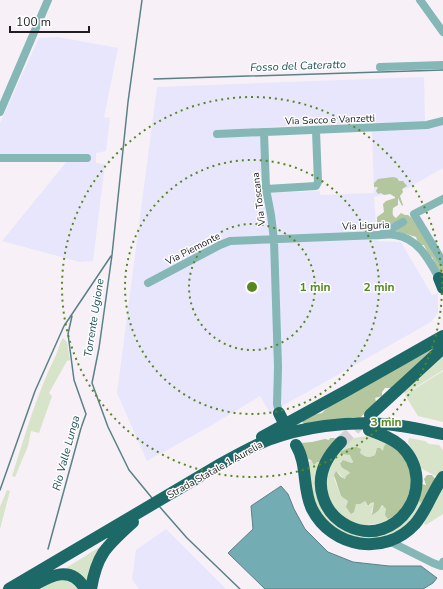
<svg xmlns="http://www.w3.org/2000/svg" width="443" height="589" font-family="'Nunito Sans',sans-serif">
<rect width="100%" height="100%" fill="#f7f0f7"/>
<path fill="#e8e6fc" d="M58,37L118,48L104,117L110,118L106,151L96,153V163L105,164L93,261L80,262L2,241L72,155L0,154V123L39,38Z
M424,77L425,121L268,127L261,136L263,193L320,191V195L374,193L372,130L433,128L443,124V168L408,188L374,197L377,241L401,242L432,295L438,293V313L431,322L270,413L260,396L212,425L147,461L117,393L157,87Z
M166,529L226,589H139L132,579L136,550Z"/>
<path fill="#d8e4c9" d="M63,338L67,342L70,360L67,361L49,393L52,396L39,433L31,431L28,446L15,477L12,476C25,435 37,393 56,355C59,349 59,343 63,338Z
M443,354V370L405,394L404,392Z
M443,371V422L418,416L405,395Z
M367,436L377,438L388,443L383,452L381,449L376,450L375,455C365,460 358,452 350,447L345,450L344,454L350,455L352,458L353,463L343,460L340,462V465L349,471L350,475L344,479L338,472L334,478L341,496L346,499L355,509V506L357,503L365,501L367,506H369L373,502H374L371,513L378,511L379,508L383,506L386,509L385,515L390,519V522L358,526L331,508L324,484L336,452L354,438Z
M409,438L425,441L429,444L439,445L443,450V470L437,477L421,468C420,459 412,451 408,442Z
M311,460L317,462L321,461L329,515L378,534L417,496L420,503L426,498L417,515L403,529L375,540L345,535L326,521L315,504L307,464Z
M443,485V514L426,525L424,524L425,521Z
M7,490L10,491L0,529V507Z
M103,545L87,584L66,570V568Z
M63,577L80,589H38Z"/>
<path fill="#b3c69d" d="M393,177L397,178L399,181H403L407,186L402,189L403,192L400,196L403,205L402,206L398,198V205L393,208C393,212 391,215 396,218L401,213L405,215H408L412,218L441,263L443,266V275C437,272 433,264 433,258L429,255L424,245H420L417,240L416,237L396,231L394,223L386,226L383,225L381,229L377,225V217L384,212L383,204L386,201L395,198V197L390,194L384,195L381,193L378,194L376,191L378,187H374V183L378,179Z
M433,349L434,351L391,388H385L382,392V396L375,398L376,402L360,418L353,417L342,420L305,425L301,420L312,415L322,413L332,403Z
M330,438H334L338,439L320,462H317L314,465L311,460L308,459L301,443L312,442L325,439L329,440Z
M387,443L402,451L414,480L401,513L388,519L385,515L386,509L382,505L378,511L372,515L374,502L371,503L368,506L365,501L360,504H356L354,512L351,514L346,507L348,501L341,496L334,475L336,471L341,477L345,479L346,476L350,473C348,469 341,470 340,463L343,460L352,463L353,462L350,455L342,454L340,452C346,449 354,444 361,449L360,453C364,457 370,458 375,455L377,448H380L383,451L384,446Z
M427,475H432L436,480L426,498L420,503L417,496L421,484L426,485L424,479Z"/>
<path fill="#73acb3" stroke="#5a8187" d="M281,486L288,494L294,509L305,529L328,552L353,562L389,566H421L437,578L433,583L423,589H265L228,553L253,529L251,506Z"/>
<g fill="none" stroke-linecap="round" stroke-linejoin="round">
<path stroke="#5a8187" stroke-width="1.5" d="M142,0L128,102L112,255L99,348L92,383L108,427L129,470L152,498
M154,79L443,70
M0,490L35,391L64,326L111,256
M159,506L187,538L240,589
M48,549L81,428L86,414L74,380L68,334L72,316"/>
<path stroke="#d7d0d7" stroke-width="12" stroke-dasharray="12 6" stroke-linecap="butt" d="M341,442L366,418"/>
<path stroke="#84b7b5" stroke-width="8" d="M420,0L443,32
M380,67L443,65
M0,112L48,0
M264,132L266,189L271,215L274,240L278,367L277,404L279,413
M217,134L427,125L443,121
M0,158H87
M266,189L316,186L318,182L316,131
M443,199L414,214L443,262
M380,235L403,222
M148,283L220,245L230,241L379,235C385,235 390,234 395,235C418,238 429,260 439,278
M389,541L433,563L441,566L443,562"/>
<path stroke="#1d6967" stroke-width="12" d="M439,278L443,288
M279,413L283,421
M370,415L443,348
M262,437L346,391L443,336
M341,442C326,457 316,475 323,497C327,510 336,520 348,526C397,550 441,484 401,446C392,438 380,434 369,430
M296,445C308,465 302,489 312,509C332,548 385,557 415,524C427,510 432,492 443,477
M9,589L219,465C235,456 251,447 268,440C302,427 347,421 383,424C403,425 423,430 443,434
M27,589C47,578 70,562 85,589
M91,589C97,553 107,546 133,522"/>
</g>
<g fill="none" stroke="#56881e" stroke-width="2" stroke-dasharray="2 4">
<circle cx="252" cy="287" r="63"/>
<circle cx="252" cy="287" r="127"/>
<circle cx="252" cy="287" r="190"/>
</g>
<g text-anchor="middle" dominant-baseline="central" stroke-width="3" stroke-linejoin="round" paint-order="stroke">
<g font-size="10" fill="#1f1d1f" stroke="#fff">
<text transform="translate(330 120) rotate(-2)">Via Sacco e Vanzetti</text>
<text transform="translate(259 199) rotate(-97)">Via Toscana</text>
<text transform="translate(366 226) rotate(-2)">Via Liguria</text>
<text transform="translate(193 249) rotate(-27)">Via Piemonte</text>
<text transform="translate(215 470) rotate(-29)">Strada Statale 1 Aurelia</text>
</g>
<g font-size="11" font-style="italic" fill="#205258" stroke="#fff">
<text transform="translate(298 66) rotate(-2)">Fosso del Cateratto</text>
<text transform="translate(94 318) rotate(-81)">Torrente Ugione</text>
<text transform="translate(66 453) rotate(-75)">Rio Valle Lunga</text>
</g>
</g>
<circle cx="252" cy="287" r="6" fill="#56881e" stroke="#fff" stroke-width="2"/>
<g font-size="12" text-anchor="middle" font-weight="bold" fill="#56881e" stroke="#fff" stroke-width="3" stroke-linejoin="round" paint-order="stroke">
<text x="315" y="291">1 min</text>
<text x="379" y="291">2 min</text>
<text x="386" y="426">3 min</text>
</g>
<path d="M10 26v6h79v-6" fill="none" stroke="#1f1d1f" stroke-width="2"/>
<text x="16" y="26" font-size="12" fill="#1f1d1f" stroke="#ffffff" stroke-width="3" paint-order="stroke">100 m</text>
</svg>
